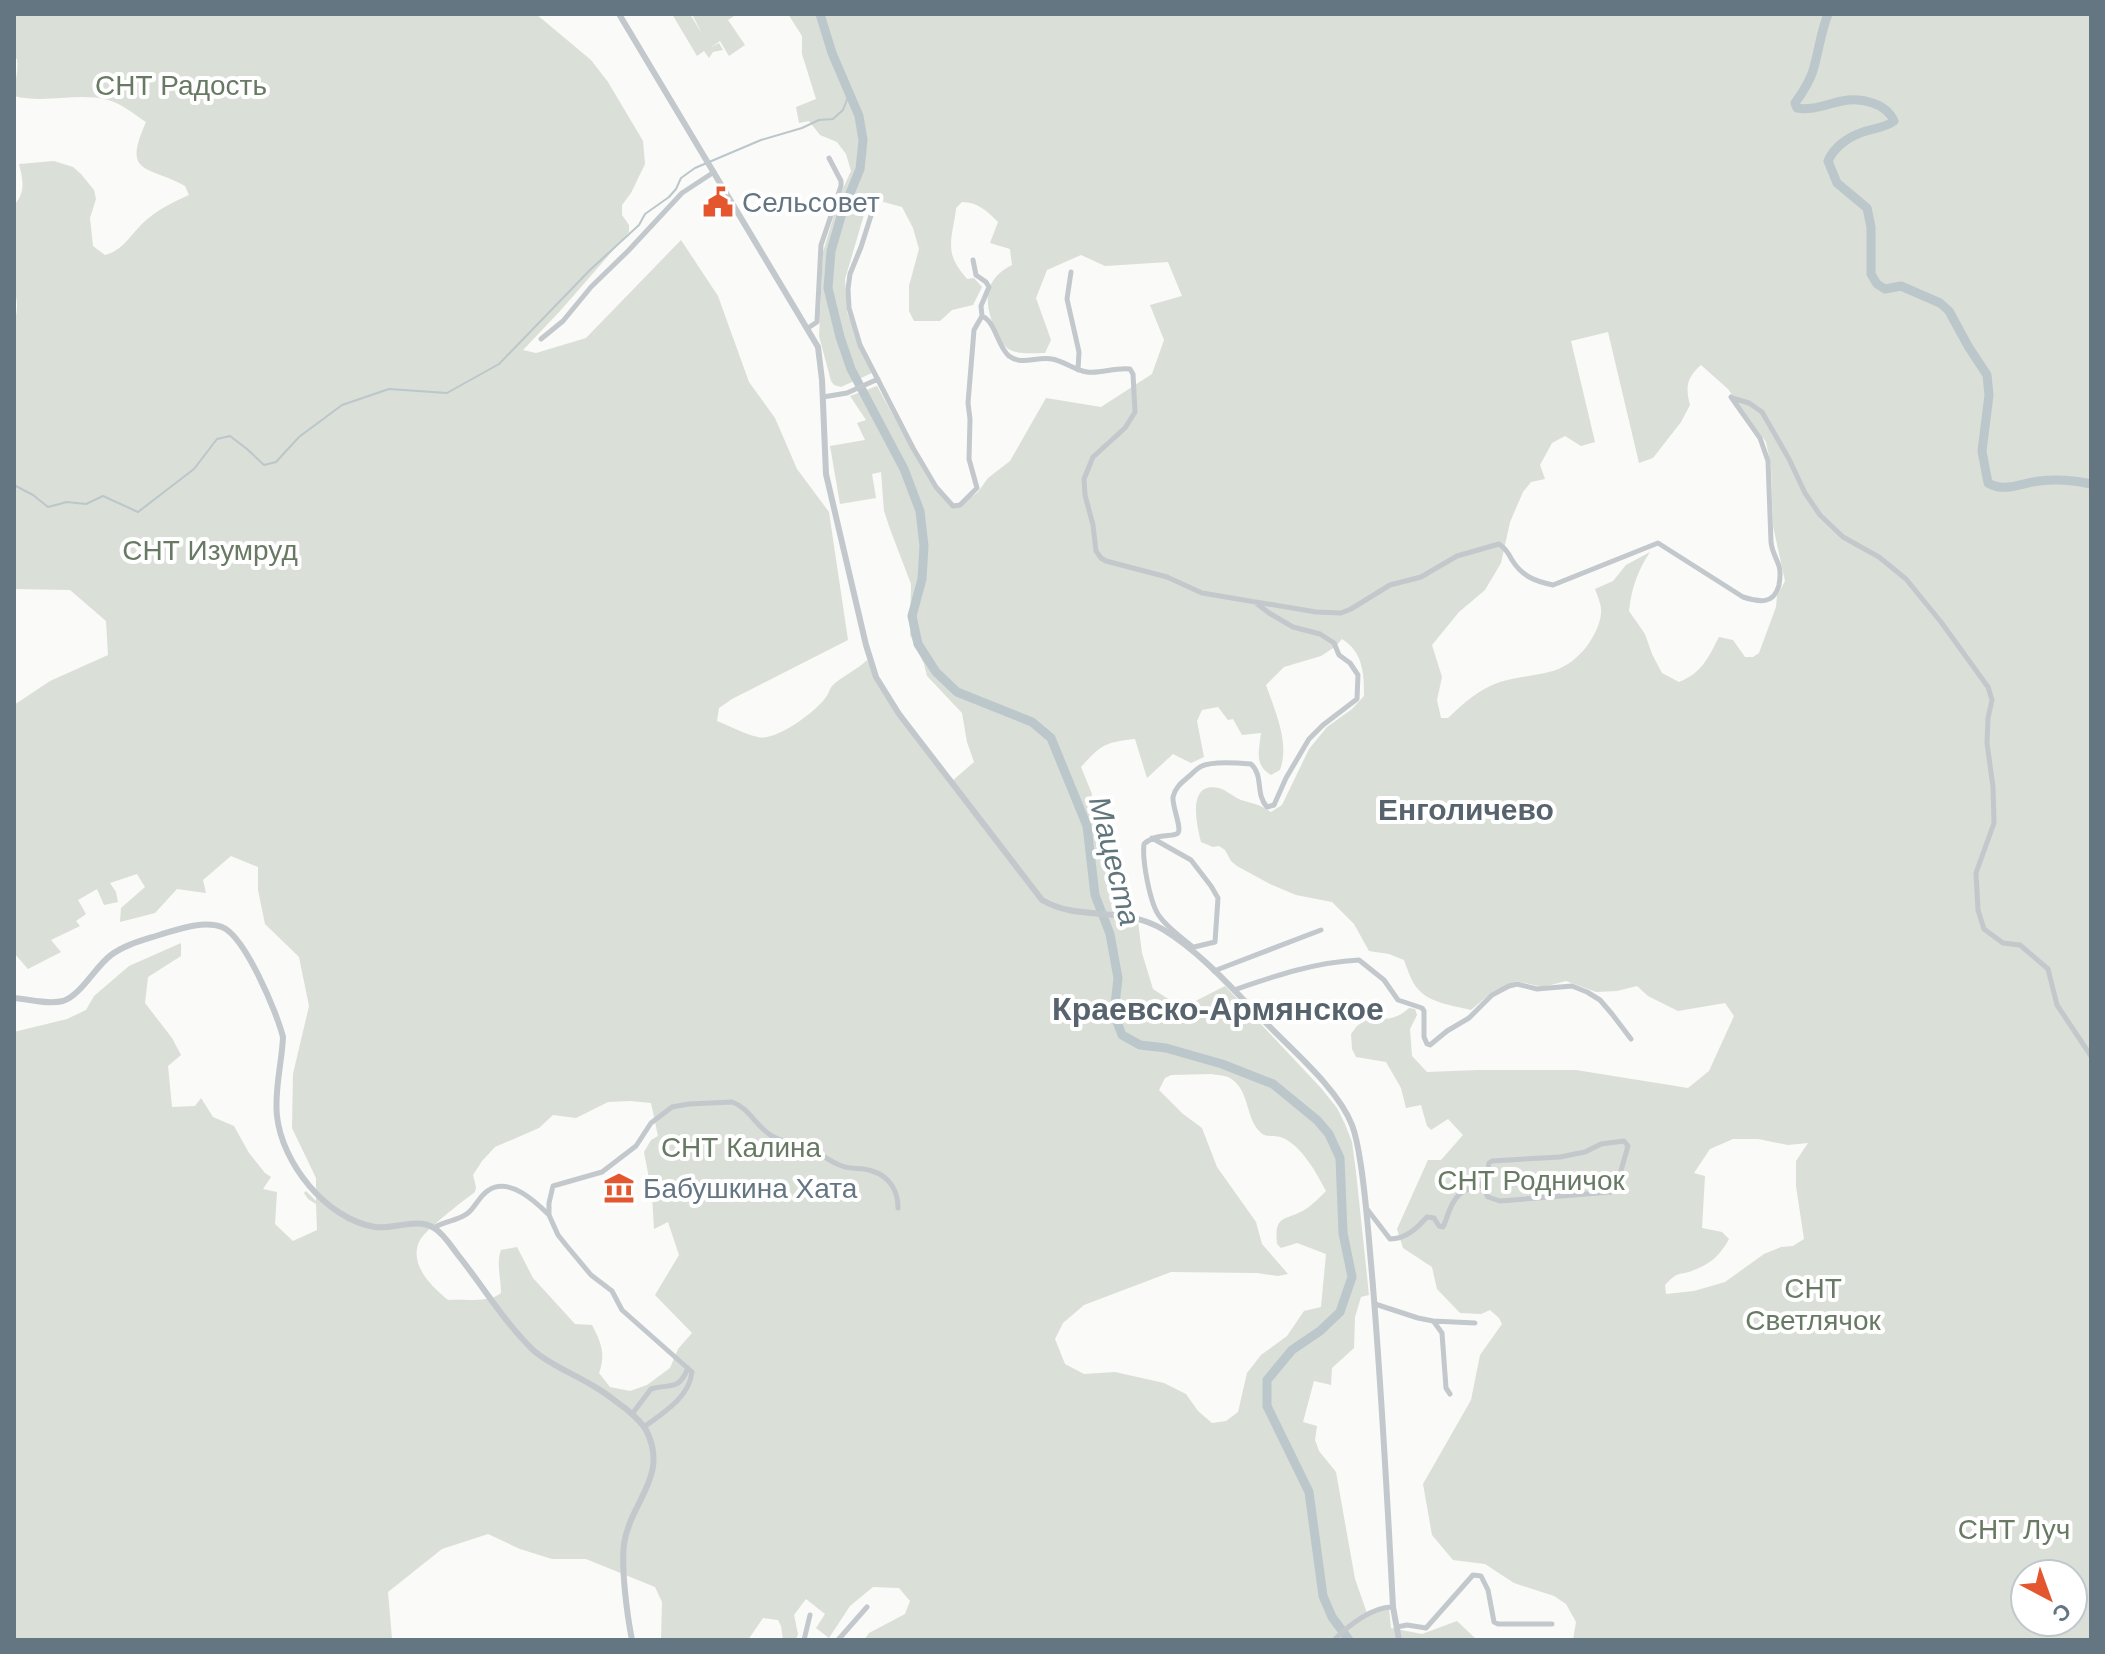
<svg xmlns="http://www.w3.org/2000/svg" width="2105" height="1654" font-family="Arial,sans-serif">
<rect width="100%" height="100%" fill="#fafaf8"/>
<path fill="#dadfd7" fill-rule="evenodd" d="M14,14H536L591,60L608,82L643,141L645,164L631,193L622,205V215L629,225V232L561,310L523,350L536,353L586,338L681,240L718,296L749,382L775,418L797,469L829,512L848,640L732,699L719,708L717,721C730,726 744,734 758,737C775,742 817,711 826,697C828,695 830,688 832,686C839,678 857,670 867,660L885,695L951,782L974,762L967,742L962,713L927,676L924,664L910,635L911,584L890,529L884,511L881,472L872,474L876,498L840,504L830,446L865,440L857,423L866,420L850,396L877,386L928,478L951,506L961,505L978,492L988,478L1010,461L1046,398L1101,407L1152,374L1164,340L1150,305L1182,296L1168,262L1105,266L1081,255L1047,270L1036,298L1051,340L1045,353C1034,353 1016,355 1007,348C1002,344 999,337 996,331C984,305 982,280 1012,265L1010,249L990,243L998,222C987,211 978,202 962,202L956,208C955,225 946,245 955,262C958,268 963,274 967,279L974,278L982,287L973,305L952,310L940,321H914L909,311V286L919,249L913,228L902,207L869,198L845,279L847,312L872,373L841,387L834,385L831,381L819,336L823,252L840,195L851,171L846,154L837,142L820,135L809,121L799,123L796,107L816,99L802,54V36L788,14H2091V1640H1573L1576,1622L1566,1604L1554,1596L1514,1583L1485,1564L1453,1560L1432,1535L1423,1484L1471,1400L1480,1355L1502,1324L1499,1318L1490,1310L1481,1314L1460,1313L1437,1289L1432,1267L1403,1248L1397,1229L1428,1160H1441L1463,1135L1448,1119L1431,1130L1427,1126L1421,1105L1406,1108L1401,1088L1386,1062L1356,1057L1352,1049L1351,1034L1357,1026L1369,1017C1384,1021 1398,1019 1409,1008L1415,1009L1417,1015L1410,1029L1412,1056L1427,1072L1478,1070H1576L1688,1088L1709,1071L1734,1016L1725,1003L1678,1011L1648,996L1637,986L1617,991L1596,992L1566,981L1543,987L1516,981L1492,992L1471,1010C1451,1005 1426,1003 1414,984C1410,977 1407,968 1404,960L1389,954L1369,951L1354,924L1332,902L1296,895L1270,884L1237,866L1231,861L1225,850L1219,846L1213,847L1201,842C1197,826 1186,781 1219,788C1226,790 1234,797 1241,800C1254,804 1259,804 1271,812L1282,805L1309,749L1327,727L1352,709L1364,696C1364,673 1363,652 1342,639L1336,646L1321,656L1284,667L1266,685C1275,712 1290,742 1280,770L1271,775C1254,765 1259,751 1261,733L1242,735L1233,719L1228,720L1218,707L1202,710L1197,721L1204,757L1191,763L1173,754L1147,778L1135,739C1105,742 1101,745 1081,767L1092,794L1090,813L1101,856L1111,868L1115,894L1137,914L1142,953L1153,989L1182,1008L1225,986L1321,1088L1337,1108L1345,1124L1352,1142L1356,1172L1369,1295L1361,1297L1355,1317L1354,1348L1332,1368L1331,1385L1314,1381L1303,1422L1317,1426L1315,1440L1319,1451L1336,1472L1355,1579L1367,1613L1389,1608L1391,1628L1422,1634L1457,1621L1477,1640H864L869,1633L905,1614L910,1601L899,1588L873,1587L850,1606L829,1638L816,1628L825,1614L806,1599L794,1615L798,1634L796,1640H783L781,1626L778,1620L763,1618L748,1640H661L662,1602L655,1587L586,1559H552L520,1549L488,1534L442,1549L388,1592L392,1639L405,1638V1640H14V1032L67,1019L86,1010L94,996L129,966L181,943V956L148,977L145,1003L172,1038L181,1055L168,1066L172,1107L195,1106L201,1098L213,1117L234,1126L249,1153L265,1173L271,1177L263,1189L277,1192L275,1224L293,1241L317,1230L316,1204L308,1199L304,1193L306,1191L316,1201V1178L292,1128L293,1074L309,1006L299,957L265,924L258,890V867L231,856L203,880L206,893L177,889L155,913L120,922L121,908L145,887L137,874L110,883L116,892L118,902L104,905L97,889L78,900L86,914L76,921L80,926L51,940L61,952L28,969L14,953V705L50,681L108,655L106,621L70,590L14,589V321C18,314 18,298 14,291V205C26,193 23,179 19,164L54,161L73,167L81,174L94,190L96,199L90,218L93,246L105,255C124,250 130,235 144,222C157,210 173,202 189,195L185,186C147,165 122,176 146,122C135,115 121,103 108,100C77,92 45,104 14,96C14,83 19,72 17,59L14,58ZM1608,332L1639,463L1653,458L1681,422L1690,405C1685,387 1687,377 1701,365L1728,389L1766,442L1771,466L1773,526L1785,581L1777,596L1776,607L1759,653L1753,657H1745L1733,640L1719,637C1708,658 1702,673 1679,682L1662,673L1652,654L1645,634L1629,611C1631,589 1638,570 1650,552L1626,565L1613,581L1595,589C1598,597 1602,606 1601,614C1598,638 1575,667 1549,672C1533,676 1516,677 1500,682C1479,689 1464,703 1448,718H1441L1437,700L1442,677L1432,645L1459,612L1485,590L1501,563L1510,522L1523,492L1531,482L1545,479L1540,465L1552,443L1565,436L1581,446L1595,442L1571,341ZM1211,1074C1216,1075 1225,1075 1230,1078C1250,1090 1245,1117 1260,1132C1267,1139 1274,1134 1283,1138C1302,1146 1317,1174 1326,1191C1320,1197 1313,1204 1306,1209C1285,1222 1274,1213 1277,1244L1281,1248L1297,1243L1326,1254L1321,1307L1304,1311L1287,1336L1261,1355L1247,1373L1238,1412L1226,1421L1212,1423L1198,1411L1186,1394L1164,1383L1115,1372L1084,1374L1065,1364L1055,1339L1063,1323L1084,1305L1171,1272L1257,1273L1278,1276L1288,1274L1262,1244L1256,1222L1217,1167L1202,1128L1183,1114L1159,1090L1165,1078L1171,1075ZM630,1101L651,1103L658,1136L651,1140L644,1152L652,1194L654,1229L668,1222L679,1255L655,1295L692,1333L678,1349L670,1368L647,1385L630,1391L610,1387L599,1373C606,1354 601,1342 592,1325L575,1324L533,1278L517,1247L501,1250C496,1263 501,1278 501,1293C489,1303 463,1299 448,1300C432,1287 409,1265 419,1242C423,1231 463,1201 475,1192L476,1187L473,1175L482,1161L495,1147L539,1128L553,1115L576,1118L608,1102ZM1733,1139H1758L1788,1145L1808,1143L1796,1161V1186L1804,1239L1793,1246L1781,1247L1764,1254L1725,1282L1694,1291L1666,1294L1665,1285C1680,1269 1678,1277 1694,1270C1712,1263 1720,1255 1729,1239L1722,1232L1702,1228L1705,1176L1694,1173L1710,1149ZM2025,1574H2073V1622H2025Z
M672,14H690L702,34L692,14H737L728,20L745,45L729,56L720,41L710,48L719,43L723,50L713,52L709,58L704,51L697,56Z"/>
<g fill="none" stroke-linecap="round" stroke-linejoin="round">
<path stroke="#bbc7cb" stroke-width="2" d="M14,485L33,495L48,507L67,502L86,504L103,496L138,512L194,469L217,439L230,436L247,449L264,465L276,462L299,437L342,405L389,389L447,393L499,364L590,270L639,225L645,214L669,197L676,189L681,178L695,168L761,140L802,128L819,120L833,119L843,110L848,97L843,78"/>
<path stroke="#bbc7cb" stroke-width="9" d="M820,14L832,53L859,116L863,140L860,169L842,213L831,251L828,288L840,337L851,369L904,469L920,511L924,546L922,579L912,616L918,644L936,672L957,692L1032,722L1051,738L1087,826L1095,895L1110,934L1118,978L1114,1014L1122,1035L1140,1045L1166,1048L1222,1064L1273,1084L1317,1120L1329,1134L1340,1158L1343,1233L1352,1277L1340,1312L1320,1331L1292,1350L1267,1380V1406L1309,1492L1323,1596L1332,1617L1349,1640
M1828,14C1821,32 1819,49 1814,67C1811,80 1803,92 1795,103L1797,108C1812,111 1827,104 1842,101C1861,97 1886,103 1894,121C1885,128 1874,128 1863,132C1848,137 1834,147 1828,161L1837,183L1867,208L1871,227V274L1877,284L1885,289L1901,286L1940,303L1949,311L1968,346L1987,375L1989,395L1982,451L1988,483C2005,493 2021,483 2039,481C2057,479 2073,480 2091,484"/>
<path stroke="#c3c8cc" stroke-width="5" d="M874,206L861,247L850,274L848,289L849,308L860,345L913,448L936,487L953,506L960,505L977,488L969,459L970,419L968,403L974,330L982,316L981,306L989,287L986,282L976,275L973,260
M1071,272L1067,299L1079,352L1078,370
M982,316C996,322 997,346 1009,356C1022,366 1037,356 1052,359C1064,361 1074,370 1087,372C1101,374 1115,367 1130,369L1133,374L1135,412L1125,428L1093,457L1084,479L1085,495L1093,525L1096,551L1101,558L1106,561L1167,577L1202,593L1316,612L1341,613L1351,609L1390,585L1421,577L1457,556L1499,544C1506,549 1508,553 1512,560C1522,576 1534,581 1553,585L1658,543L1743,597C1759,602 1774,605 1779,585C1780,579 1781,572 1779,566C1776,557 1772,552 1771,542L1768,461L1760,438L1731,397
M808,328L817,322L821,245L841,186V181L829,158
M541,339L563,321L591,287L628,251L682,193L714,172
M823,397L847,393L878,379
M1732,398L1749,403L1762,412L1789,459L1805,493L1820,515L1843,537L1879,557L1906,579L1941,622L1988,687L1992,700L1988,718L1987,743L1993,787L1994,823L1976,873L1978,910L1984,929L2003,943L2020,945L2048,969L2057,1005L2091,1056
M1152,838L1191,860L1211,886L1218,898L1215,942L1190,948
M1193,947C1182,938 1168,928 1160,917C1150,905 1142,860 1144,844C1157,832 1173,838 1178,833C1182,828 1172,806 1173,797C1175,788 1181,783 1187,778C1192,774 1197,768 1202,766C1212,761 1240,763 1251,764C1264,776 1255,794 1267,807L1274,805L1286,778L1309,739L1323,725L1357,699L1358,675L1350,663L1339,655L1334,643L1320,634L1293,627L1269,613L1256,603
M1214,971L1321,930
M1234,990C1274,976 1316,962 1359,960L1384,980L1398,1000L1422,1008L1424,1011V1037L1427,1044L1430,1045L1447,1031L1469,1018L1492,995L1509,986L1517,984L1537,989L1572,986L1587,992L1600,1000L1612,1014L1631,1039
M1367,1209L1390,1239C1406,1239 1417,1228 1427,1217L1434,1218L1439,1226L1443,1227C1448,1217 1449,1206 1457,1197C1473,1179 1484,1198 1489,1163L1492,1161L1560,1157L1585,1152L1601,1144L1624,1141L1628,1146L1616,1188L1611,1192L1500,1201L1488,1197L1482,1186
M434,1228C444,1221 458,1221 468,1213C476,1206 480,1195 489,1190C509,1177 535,1201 549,1215
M1375,1304L1418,1318L1433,1321L1475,1323
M1434,1322L1442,1333L1446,1388L1450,1394
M632,1414L651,1389C671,1383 678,1392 688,1368
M644,1427C663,1413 689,1398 692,1372L622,1310L612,1291L591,1275L566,1245L558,1235L549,1215V1203L553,1186L602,1172L636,1146L651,1123L672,1107L689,1104L732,1102C750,1108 757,1129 774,1137C785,1143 798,1144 809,1148C820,1153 830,1162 842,1166C852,1170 862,1167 872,1171C889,1176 898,1190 898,1208
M1397,1627L1407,1625L1426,1628L1473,1575L1481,1576L1488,1590L1494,1622L1498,1624H1552
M804,1640L810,1615
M838,1640L867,1607
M1334,1640C1348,1626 1373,1606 1393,1607"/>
<path stroke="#c3c8cc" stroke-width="6" d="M619,14L818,347L822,380L826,474L866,645L876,677L899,714L1042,900C1079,922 1123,905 1164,930C1203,954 1235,992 1267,1024C1294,1052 1338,1089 1352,1125C1357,1138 1359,1153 1361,1166C1366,1199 1368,1230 1371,1263C1381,1377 1387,1492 1393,1607L1399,1640
M14,998C29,999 48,1005 63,1001C81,995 95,967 111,955C126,944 144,940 162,934C179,929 204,920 222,927C245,936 277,1013 283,1037C282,1063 274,1090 277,1116C282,1163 326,1219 375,1227C393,1230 417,1217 434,1228C444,1234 451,1246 458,1255C483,1286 504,1322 533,1350C551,1366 575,1374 595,1387C606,1393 615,1401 625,1408C632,1414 641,1421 646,1430C670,1476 630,1502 624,1544C621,1568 627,1615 632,1640"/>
</g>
<defs>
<g id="civic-bare" transform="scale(2.4)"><path d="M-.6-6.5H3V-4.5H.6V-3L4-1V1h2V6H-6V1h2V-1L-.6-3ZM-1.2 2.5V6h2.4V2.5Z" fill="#e4572e" stroke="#fff" stroke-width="2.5" paint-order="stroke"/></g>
<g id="museum-bare" transform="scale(2.4)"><path d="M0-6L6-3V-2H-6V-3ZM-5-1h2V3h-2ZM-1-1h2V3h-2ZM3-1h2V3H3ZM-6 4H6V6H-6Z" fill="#e4572e" stroke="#fff" stroke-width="2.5" paint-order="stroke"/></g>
</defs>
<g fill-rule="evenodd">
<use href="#civic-bare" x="718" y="202"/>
<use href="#museum-bare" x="619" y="1188"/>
</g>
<g text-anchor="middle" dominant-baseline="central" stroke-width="8" stroke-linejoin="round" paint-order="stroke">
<g font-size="28" fill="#687a64" stroke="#fff">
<text x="181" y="85">СНТ Радость</text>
<text x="210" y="550">СНТ Изумруд</text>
<text x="741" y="1147">СНТ Калина</text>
<text x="1531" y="1180">СНТ Родничок</text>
<text x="1813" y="1288">СНТ<tspan x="1813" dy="32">Светлячок</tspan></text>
<text x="2014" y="1529">СНТ Луч</text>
</g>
<g font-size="28" fill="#657683" stroke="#fff" text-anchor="start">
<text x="742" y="202">Сельсовет</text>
<text x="643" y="1188">Бабушкина Хата</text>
</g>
<g font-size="30" font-weight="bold" fill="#57646e" stroke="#fff">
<text x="1466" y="809">Енголичево</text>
</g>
<g font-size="30" font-style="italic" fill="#60757c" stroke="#fff">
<text transform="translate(1115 861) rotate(76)">Мацеста</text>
</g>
<g font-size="32" font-weight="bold" fill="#57646e" stroke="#fff">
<text x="1218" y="1009">Краевско-Армянское</text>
</g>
</g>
<rect width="2105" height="1654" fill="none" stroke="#657683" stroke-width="32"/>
<g transform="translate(2049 1598) rotate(139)"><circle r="38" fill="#ffffff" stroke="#c1c8cd" stroke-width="2"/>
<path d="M0-6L14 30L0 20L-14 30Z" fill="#e4572e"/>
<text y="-12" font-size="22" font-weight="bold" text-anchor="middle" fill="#657683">С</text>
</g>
</svg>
